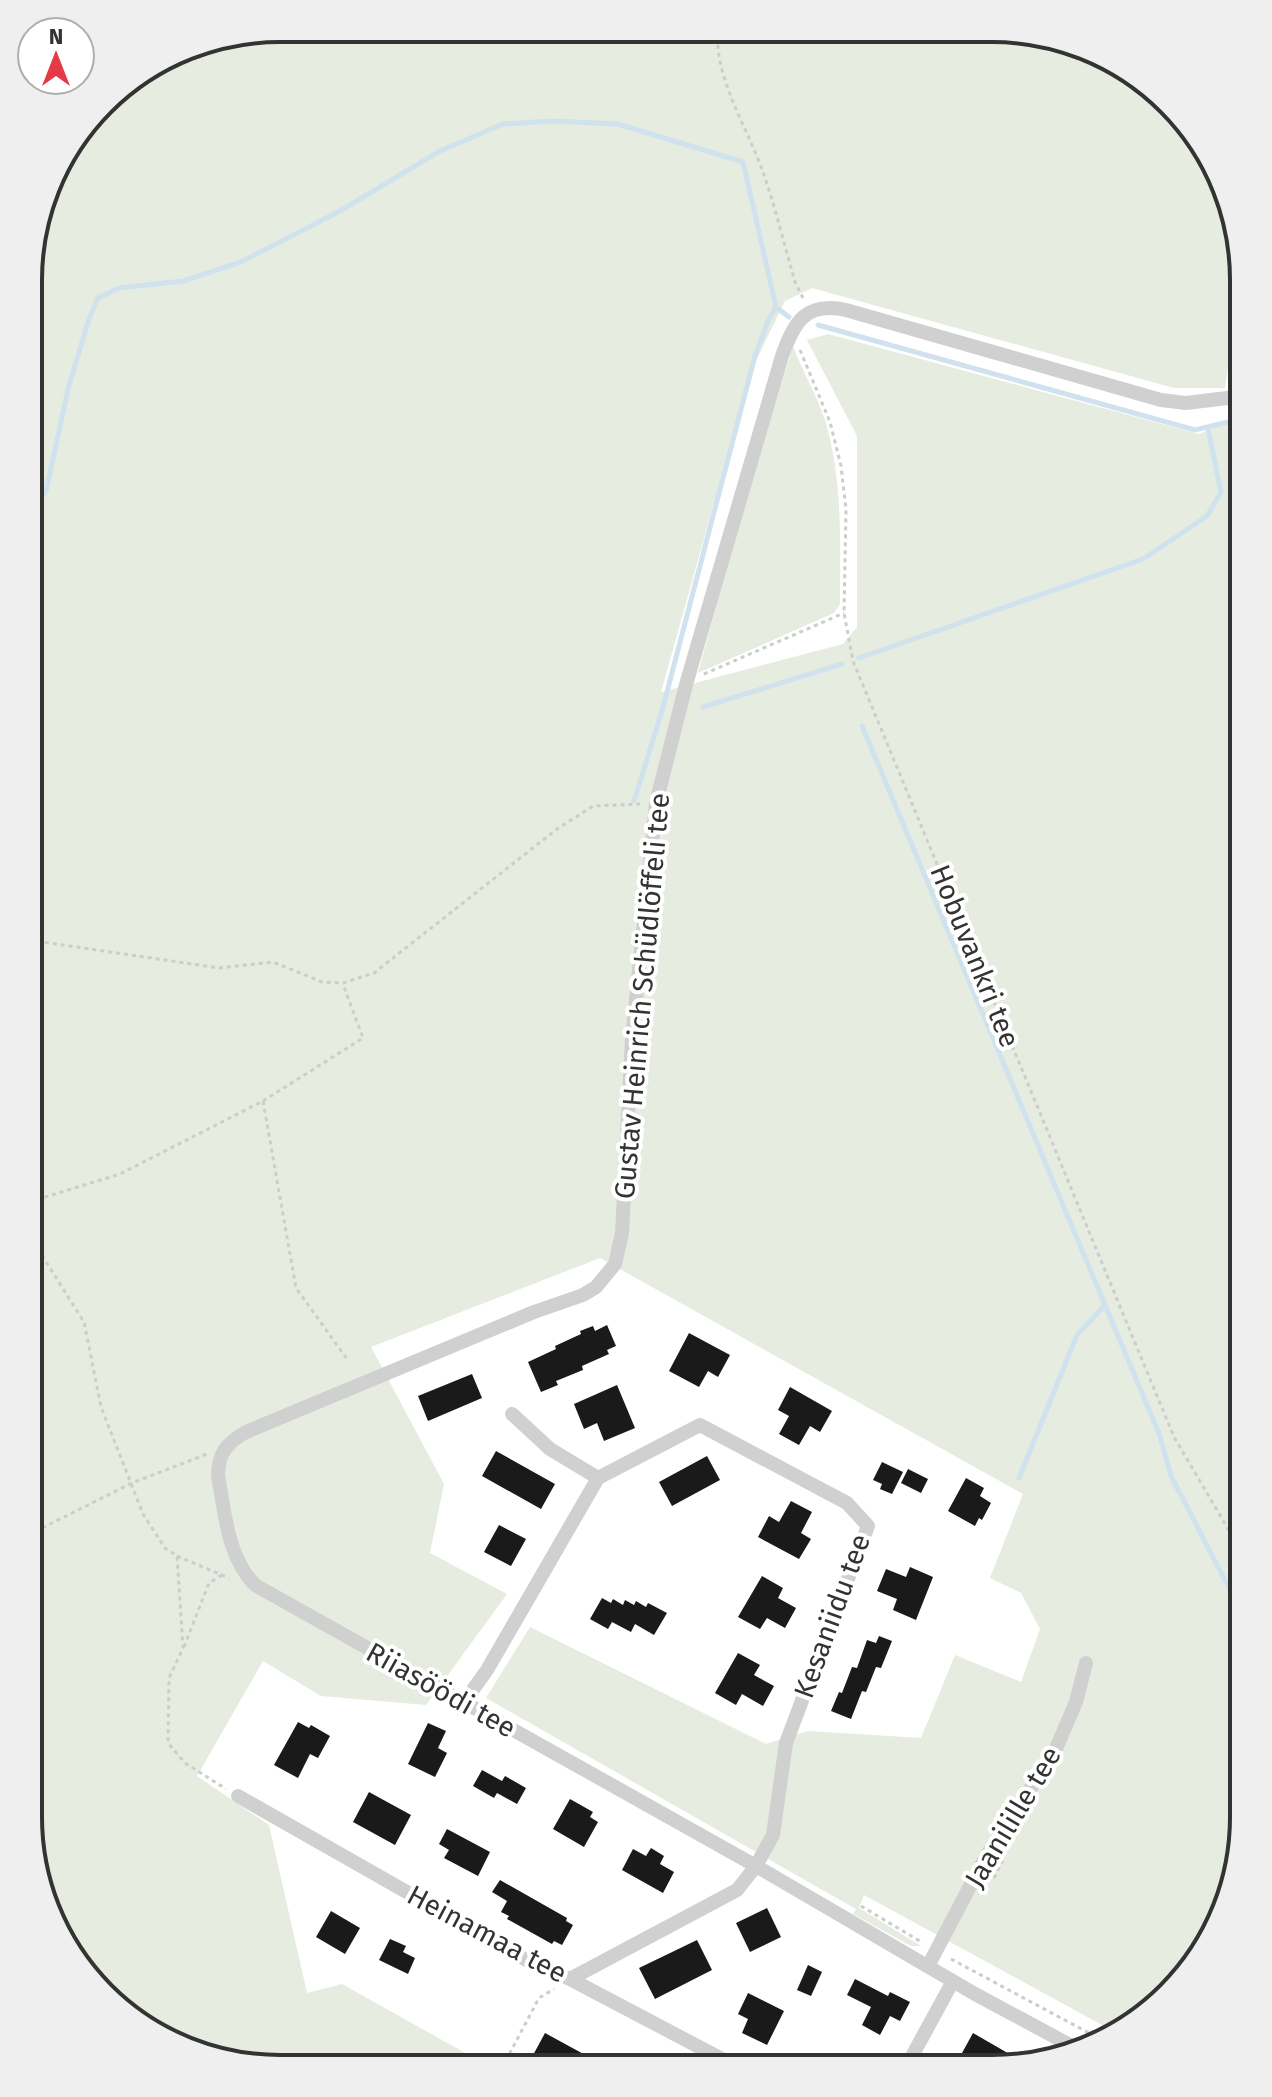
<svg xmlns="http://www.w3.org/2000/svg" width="1272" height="2097" font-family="'Fira Sans',sans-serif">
<rect width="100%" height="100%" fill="#fff"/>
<path fill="#e6ecdf" d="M280,28L1026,30L1146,80L1225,184L1244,280V291L1238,299L1225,388H1174L812,288L785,301L751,371L661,692L843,644L857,627V436L807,340L828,334L1199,434L1244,416L1243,1834L1225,1913L1192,1970L1113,2031L864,1895L859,1908L921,1946H911L853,1914L856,1909L486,1698L530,1627L766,1744L808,1731L921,1738L955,1655L1021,1682L1040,1629L1021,1593L990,1578L1023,1494L600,1258L371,1347L444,1484L430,1553L507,1594L426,1705L321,1696L263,1661L197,1776L269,1825L307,1993L342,1984L492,2068L247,2067L126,2017L47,1913L28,1817L30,247L54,168L113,91L184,47Z
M793,346C802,371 817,395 825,420C843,480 840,542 840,604L834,613L698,673L735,536Z"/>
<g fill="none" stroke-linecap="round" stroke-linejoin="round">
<path stroke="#cfe2ee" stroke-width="5" d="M818,325L1195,430L1244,418
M30,509L35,508L46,491L68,389L89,319L98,298L119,288L183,281L241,262L340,211L440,151L503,124L552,121L618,124L743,162L776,307L789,317
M859,658L1143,559L1207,516L1221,492L1208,429
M703,707L842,664
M862,726L1160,1436L1171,1476L1244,1617
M634,801L662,711L755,356L768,321L776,307
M1019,1478L1077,1335L1105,1305"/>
</g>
<path fill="#1a1a1a" d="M607,1325L616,1346L607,1350L609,1354L582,1366L583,1370L556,1381L558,1385L541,1392L528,1362L556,1349L555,1346L581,1334L580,1331L593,1326L595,1331Z
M689,1333L730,1355L718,1377L708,1371L699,1387L669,1371Z
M472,1374L482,1398L428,1421L418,1396Z
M617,1385L635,1428L604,1441L597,1423L584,1429L574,1404Z
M790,1387L832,1411L820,1432L810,1426L799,1445L779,1434L789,1416L778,1410Z
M496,1451L555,1484L541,1509L482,1476Z
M707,1456L720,1480L672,1506L659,1482Z
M882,1462L903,1472L892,1494L880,1489L882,1484L873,1480Z
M908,1469L928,1479L921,1493L901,1483Z
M966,1478L984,1488L980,1496L991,1503L982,1520L979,1518L975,1526L948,1511Z
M791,1501L812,1512L801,1533L811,1539L799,1559L758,1537L769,1516L779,1522Z
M499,1525L526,1539L511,1566L484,1552Z
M910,1567L933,1577L916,1620L893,1610L897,1599L877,1591L886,1569L906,1577Z
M762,1576L783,1588L778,1598L796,1608L785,1628L767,1618L760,1629L738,1617Z
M602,1598L611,1603L613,1599L623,1605L625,1600L634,1605L636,1601L646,1607L648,1603L667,1613L654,1635L635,1624L631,1632L612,1622L608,1629L590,1619Z
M879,1636L892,1641L881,1668L876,1667L866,1692L862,1691L851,1719L831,1711L839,1692L842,1693L852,1667L857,1668L867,1640L876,1643Z
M738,1653L760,1665L754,1675L774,1686L763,1706L742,1694L736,1705L715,1693Z
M298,1722L309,1728L311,1725L330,1736L318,1758L310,1754L298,1778L274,1765Z
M428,1723L446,1731L438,1748L447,1753L435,1777L408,1764Z
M482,1770L502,1781L505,1776L526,1788L517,1804L497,1793L494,1798L473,1786Z
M369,1792L411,1815L395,1845L353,1822Z
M570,1799L593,1812L590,1817L598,1822L584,1847L553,1829Z
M447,1829L490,1852L478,1876L444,1858L449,1850L439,1844Z
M651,1848L664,1856L660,1864L674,1872L663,1893L622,1870L633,1849L646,1856Z
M500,1880L567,1918L566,1921L573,1925L562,1945L554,1941L552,1944L507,1919L509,1916L501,1912L507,1901L492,1892Z
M767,1908L781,1937L750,1952L736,1923Z
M331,1911L360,1928L345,1954L316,1937Z
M390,1939L406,1946L403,1952L415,1958L408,1974L379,1960Z
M697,1940L712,1970L655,1999L639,1968Z
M808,1965L822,1972L811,1996L797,1990Z
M855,1979L888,1996L890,1992L910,2002L900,2021L890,2016L880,2035L862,2025L871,2007L847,1995Z
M748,1993L784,2011L767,2045L742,2033L748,2019L738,2014Z
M545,2033L567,2045L609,2068H552L532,2057Z
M973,2033L1025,2063L990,2069L962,2053Z"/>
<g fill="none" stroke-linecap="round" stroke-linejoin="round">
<path stroke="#cdcdcd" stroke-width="3" stroke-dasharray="4 4" stroke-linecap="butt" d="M718,29C713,77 749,130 764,175C776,210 785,247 795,282L803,298
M800,350L830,422L841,466L846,509L844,613L853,661L1174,1437L1244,1556
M704,674L844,613
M29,940L219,968L273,962L322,982L343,983L374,973L557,829L593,806L640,804
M263,1101L363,1038L343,984
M29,1202L120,1174L263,1101L296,1288L347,1359
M29,1226L43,1257L84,1322L101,1407L143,1514L165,1548L177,1556L183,1648L169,1678L168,1743L185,1763L226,1789
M28,1535L132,1483L207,1454
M177,1556L229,1578
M184,1647L209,1583L222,1575
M994,1878L1003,1860
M861,1906L923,1943
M951,1959L1102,2040
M502,2068L539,1998L554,1989"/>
<path stroke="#d0d0d0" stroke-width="14" d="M512,1414L550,1449L598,1478
M464,1702L487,1670L598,1478L700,1425L847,1503L868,1526L786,1743L773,1835L756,1866L737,1890L570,1979
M238,1796L535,1965L570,1979L739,2068
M928,1966L986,1856L1055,1751L1076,1702L1086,1663
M1081,2051L975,1994L756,1866L255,1585C227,1557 225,1512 218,1476C218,1453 227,1443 246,1432L534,1312L583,1295L596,1287L615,1264L622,1233L632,1039L656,803L687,681L782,356C794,322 806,301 846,310L1161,400L1186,403L1244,396
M905,2069L953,1981"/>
</g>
<g text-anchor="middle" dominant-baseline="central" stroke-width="8" stroke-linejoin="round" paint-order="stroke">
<g font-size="28" fill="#333" stroke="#fff">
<text transform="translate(975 956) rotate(68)">Hobuvankri tee</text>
<text transform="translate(642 996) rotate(-85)">Gustav Heinrich Schüdlöffeli tee</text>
<text transform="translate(832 1616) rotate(-70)">Kesaniidu tee</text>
<text transform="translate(441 1690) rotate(29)">Riiasöödi tee</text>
<text transform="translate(1013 1817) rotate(-59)">Jaanilille tee</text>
<text transform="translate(487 1934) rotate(28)">Heinamaa tee</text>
</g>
</g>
<path d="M0 0H1272V2097H0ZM280 42H992A238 238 0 0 1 1230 280V1817A238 238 0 0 1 992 2055H280A238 238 0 0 1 42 1817V280A238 238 0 0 1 280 42Z" fill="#efefef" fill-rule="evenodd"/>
<path fill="none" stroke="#333" stroke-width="4" d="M280 42H992A238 238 0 0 1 1230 280V1817A238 238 0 0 1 992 2055H280A238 238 0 0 1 42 1817V280A238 238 0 0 1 280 42Z"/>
<g transform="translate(56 56)"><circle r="38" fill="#ffffff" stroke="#adadad" stroke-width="2"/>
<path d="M0-6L14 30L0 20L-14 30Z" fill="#e63946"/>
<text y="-12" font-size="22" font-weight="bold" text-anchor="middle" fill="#333333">N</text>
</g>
</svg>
